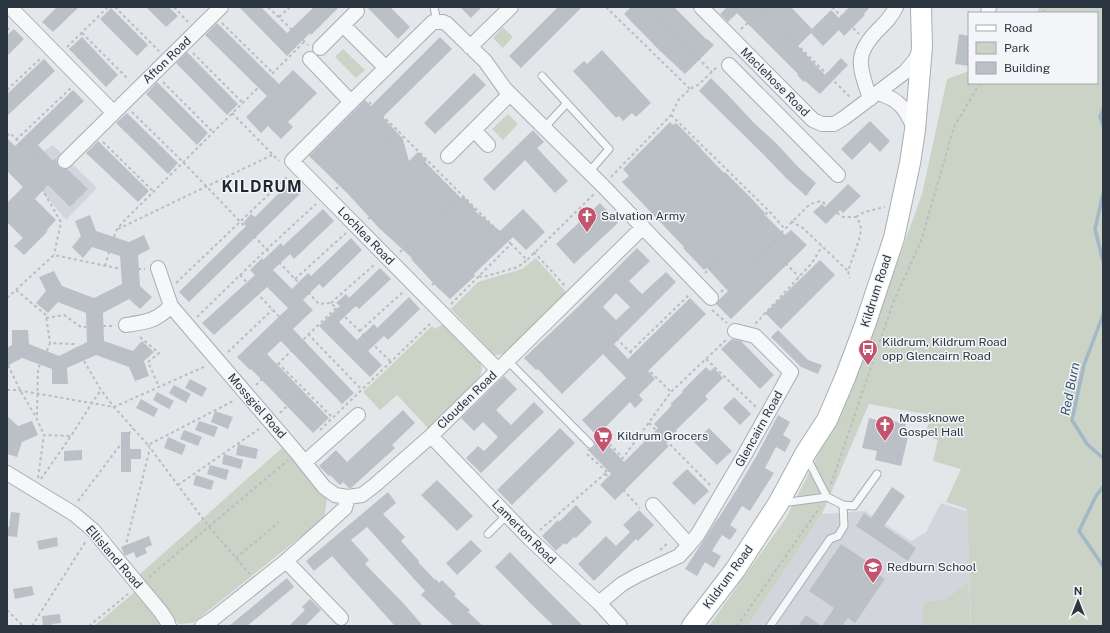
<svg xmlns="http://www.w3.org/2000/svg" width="1110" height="633" font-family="'Public Sans',sans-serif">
<rect width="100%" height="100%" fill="#e3e7ea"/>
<path fill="#d2d6dc" d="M53,145L97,188L66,220L21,165Z
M941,503L967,511L971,626H748L822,514L865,511L911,541L926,532Z"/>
<path fill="#cad3c5" d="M1039,7H1103V626H971L967,509L946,502L961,469L933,461L938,440L925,436L931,415L869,404L822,514L748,626H709L786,518L853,386L922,194L947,79L969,71V83H1097V13H1037Z
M503,27L513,37L503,48L493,38Z
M343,49L365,70L356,78L335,57Z
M508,114L518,124L503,140L492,129Z
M536,258L566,292L505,354L494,355L451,309L478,282L522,269Z
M443,324L479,360L482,368L479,380L428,428L397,395L380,410L363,392L432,326L435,329Z
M282,448L327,499L324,518L193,623L179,624L139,575Z
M968,583L970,626H922L924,602L946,599Z
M136,591L160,620L163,626H94Z"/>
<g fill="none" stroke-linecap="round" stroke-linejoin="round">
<path stroke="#a2b7c7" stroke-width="3.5" d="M1103,109L1100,117L1103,125
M1103,194L1095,229L1103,261
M1103,315L1084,365L1072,420L1087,444L1103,458
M1103,487L1096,496L1079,531L1103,566"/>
</g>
<path fill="#bbc0c7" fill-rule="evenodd" d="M57,7H79L53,32L42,22Z
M146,7H169L178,16L166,27Z
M239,7H261L287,33L314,7H339L311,35L310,33L287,56Z
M367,7H390L410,27L398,39Z
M460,7H482L471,18Z
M558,7H582L521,68L509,56Z
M631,7H674L706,39H707L714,45L685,74L659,50L624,14Z
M727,7H791L812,29L831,10L839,18L849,7H870L864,14L865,15L844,36L839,30L823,46L811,33L798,46L825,75L841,58L848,65L820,94L805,81L804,82L797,75L798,74L737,13L728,22L720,14Z
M111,8L148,45L137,56L100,19Z
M217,23L279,84L293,70L317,93L288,122L293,127L281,139L268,126L261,133L246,117L267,96L205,35Z
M14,29L24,39L7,56V35Z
M959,34L969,36V66L955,64Z
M82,37L118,75L106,87L69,49Z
M440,37L452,49L383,117L401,137L402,136L409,161L418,152L427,160L425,162L461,198L463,196L476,210L475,211L500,231L523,209L545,232L526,250L513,237L474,274L475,276L450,299L437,287L411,259L412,258L379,228L348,194L309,156L365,100L371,106Z
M602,50L651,103L636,117L632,113L623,121L619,116L616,118L573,71L584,61L587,64Z
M187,52L238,104L227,115L176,63Z
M44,59L55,71L7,116V94Z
M474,73L486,85L435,134L424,123Z
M711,78L729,96L754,123L777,144L800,169L816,183L806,196L786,178L764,155L699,91Z
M157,82L208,133L197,145L146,94Z
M73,90L84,101L38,145L53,161L56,158L57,164L59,167L63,169H67L88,189L70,207L48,185L35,199L56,220L45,232L49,230L24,255L14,246L23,238L7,222V203L23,187L7,171V138L15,146Z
M127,113L178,163L168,174L116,123Z
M870,121L890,141L880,152L870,142L852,160L841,149Z
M670,122L673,125L676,123L701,148V149L724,173L725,172L751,198L765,213L764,214L785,235L791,230L807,245L731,319L716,304L719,300L728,291L707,268L704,270L683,248L684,247L622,182L629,176L623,169Z
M533,130L544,142L537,148L568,181L555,193L525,160L494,191L483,179Z
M98,141L149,191L138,202L86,153Z
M292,180L303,191L189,302L179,292L246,226L243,223L251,214L255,217Z
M848,184L861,196L843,213L840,210L826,224L813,212L822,204L825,207Z
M600,203L618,223L574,264L556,244Z
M323,209L334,221L294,259L290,254L273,270L292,289L308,273L311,276L351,238L362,250L323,288L319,284L303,300L313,310L293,329L354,393L342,404L281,341L267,354L329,418L313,433L251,369L250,370L237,357L288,308L267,287L214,335L202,323L255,275L250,270L262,258L263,260L281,243L283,246Z
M90,215L96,231L129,242L144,235L150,249L138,255L140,286L152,297L140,309L129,299L103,313L104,341L133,351L142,341L154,352L144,361L149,376L135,381L129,367L96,355L67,368L68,384H52V369L22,358L7,366V348L12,345V330H28L29,344L59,356L87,342L86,313L58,302L48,313L36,303L46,291L39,277L54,271L62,286L94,298L122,284L120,256L92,247L83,258L72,247L81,236L75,221Z
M637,248L650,261L629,281L642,294L666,272L676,282L614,344L628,359L690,298L706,314L648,371L655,379L639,395L643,400L635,408L630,402L597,436L582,420L626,378L603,354L562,394L538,369L536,370L524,358L580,305ZM616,293L630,307L616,320L603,307Z
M820,260L835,275L781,329L765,313Z
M380,268L391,279L359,309L356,306L339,322L357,340L374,324L377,328L409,297L420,309L388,340L384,336L368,351L382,365L370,377L319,326L340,306L336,303L346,294L349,298Z
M778,330L808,360L822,365L818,374L801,367L771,337Z
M732,339L741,341L774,375L760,389L721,349Z
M706,367L710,371L714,368L723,378L705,396L708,399L676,430L677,431L666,443L669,446L615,500L600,485L611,474L587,449L593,448L595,445L594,442L600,436L624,462L658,428L654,424L672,405L670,404L683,392L682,391Z
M504,376L517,389L496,410L511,425L534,402L544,412L481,473L466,458L478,446L484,451L498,437L483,422L474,431L461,418Z
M190,379L207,388L202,397L185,388Z
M174,385L191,394L186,403L169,393Z
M157,392L174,401L169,409L153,400Z
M734,397L751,414L740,425L723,408Z
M141,399L158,409L154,417L136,408Z
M403,410L415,423L392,445L395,448L351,488H349L343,482L340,485L330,475L329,476L319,466L336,450L347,462Z
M215,411L233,417L228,429L211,422Z
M778,415L790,422L783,435L791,440L785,452L776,447L765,468L774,473L750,511L742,506L730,525L737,530L730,540L722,535L712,551L721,556L714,568L705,562L697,576L685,569L718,518V519L737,489L757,455Z
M7,416L18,426L32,421L38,435L22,442L17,457L7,454Z
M869,418L889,423V420L906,424L903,436L908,437L901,466L875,460L877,451L862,448Z
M199,421L218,427L214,437L195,430Z
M560,428L575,443L512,505L497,490Z
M709,428L732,451L717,465L694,442Z
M184,430L202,437L198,446L180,439Z
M121,432H130V449H141V459H131V472H121Z
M168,437L186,445L182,455L164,448Z
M238,444L258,449L256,459L236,455Z
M82,450V460L64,461V451Z
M224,454L243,460L241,469L222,464Z
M210,465L229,470L226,480L207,474Z
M687,469L709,491L694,505L672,483Z
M196,475L214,481L211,490L193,485Z
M437,480L473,516L457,531L421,495Z
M892,487L905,496L884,526L916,548L908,561L856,526L864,513L871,518Z
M388,492L396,503L383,514L405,537L401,541L419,561L418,562L435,580L436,579L439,583L442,580L456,594L454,596L470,610L468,612L483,626H454L421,595L425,591L367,527L351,540L369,560L365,564L405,605L423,626H395L332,556L314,571L306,561Z
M576,505L592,522L576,538L574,537L566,545L564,543L556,551L542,536L558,520L559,522Z
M639,510L654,525L638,541L636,539L594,581L578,564L606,536L616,546L630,532L623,525Z
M11,512L20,513L17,537L7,536V527H9Z
M149,536L152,545L145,548L147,553L136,558L134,552L125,556L124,554L121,547Z
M57,537L58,546L39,550L37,541Z
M471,540L482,551L457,575L446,563Z
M841,544L868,562L866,566L885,579L855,623L848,618L842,626H798L806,615L822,626L834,608L809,591Z
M510,552L547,590L583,626H554L532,605L495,567Z
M287,578L294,587L247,626H229Z
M32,586L34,595L15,599L13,589Z
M310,599L321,610L305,626H289L305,610L302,607Z
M60,614L61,623L52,624V626H43L42,616Z"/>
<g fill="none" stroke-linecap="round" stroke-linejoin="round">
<g stroke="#a8aeb4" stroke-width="9">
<path id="lane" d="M434,7L437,22
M542,76L609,149L589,172
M544,128L567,103
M507,360L590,444
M806,456L827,497L843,505L854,506L877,474
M782,503L827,497
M488,534L507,515
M770,626L830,539L838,536L844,526L843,505"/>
</g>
<g stroke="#a8aeb4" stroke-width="16">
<path id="street" d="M10,7L113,112
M701,7L813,120L822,124H834L844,118L905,72L915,60L920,51
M988,13L989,7
M343,25L386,68
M470,47L511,7
M320,48L357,11
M310,59L351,102
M729,65L838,175
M878,93C900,100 905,108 914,128
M870,99C861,69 852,57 877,31C885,23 891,18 896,7
M474,130L488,145
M448,156L510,94
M65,161L221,7
M158,268L171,306L297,453L324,487L335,495L348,497
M126,325C147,322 156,321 171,306
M498,370L292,161L351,102L433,22H443L447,24L485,61L505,89L603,186L711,298
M431,436L530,539L599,603L620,626
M305,462L358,415
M7,473L74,514L93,530L161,612L167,621L169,626
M653,505L689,545
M286,561L341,618
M599,603L622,584L638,575L679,556L689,545L698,534L744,456L791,372L755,336L735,331
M202,626L213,619L286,561L345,508L348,497L362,495L375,485L431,436L643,227"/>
</g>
<g stroke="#a8aeb4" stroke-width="22">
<path id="secondary" d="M692,626L735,570L778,504L805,454L827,420L845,378L865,325L894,238L910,163L915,130L922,47L921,7"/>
</g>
<path stroke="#b9bdc2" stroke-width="2" stroke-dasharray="3 3" stroke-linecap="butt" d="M115,7L159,51
M174,7L188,22
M268,7L308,45
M606,7L690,89
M647,7L712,72
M832,7L859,34
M762,10L851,98
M1043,13L1046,7
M279,17L290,7
M222,23L273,73
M741,29L766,7
M7,30L12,26
M82,33L129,80
M67,47L108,7
M193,53L243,103
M163,82L213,132
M7,90L41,58
M369,102L511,244
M132,112L183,162L319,304L331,303L390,361
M232,113L279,161
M671,115L769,211L785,229L810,204L821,201L843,217H856L860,223L861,230L859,240L848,271L850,278
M7,136L10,133L32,155L52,163
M16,140L72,87
M103,142L153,191
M32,155L31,170L61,222L54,255
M611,177L671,115L679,99L690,89L698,85L717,67
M336,189L397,130
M856,217L864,212L885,207
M368,219L428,161
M791,221L803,228L848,271
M118,229L272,155
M114,237L117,229L125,220L304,42
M769,246L799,277
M400,252L461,194
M534,252L566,287
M105,266L109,252
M138,269H145
M705,273L769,211
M240,275L301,340
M479,276L483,277L518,267L527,260
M295,279L346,233
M176,283L288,176
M432,285L493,225
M16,290L46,315L50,343
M721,292L769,246L785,229
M7,298L54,255L121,269
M331,303L375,264
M451,304L511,244L527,260L594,194
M582,305L671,392
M712,310L727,323
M197,317L267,249L316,204
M46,318L64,315L81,327H86
M756,324V323L812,263L822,246
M103,326H114
M360,331L403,292
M308,334L362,390
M140,337L159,353L148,362L159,387
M47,351L50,343L74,344L76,347
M228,352L272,310
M630,352L690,294
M706,359L757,408
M84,361L101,390L114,407L148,445L235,400
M278,363L332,417
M8,365L20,390L36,417L44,435
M256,385L336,308
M7,390H17L114,407L206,366
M296,398L305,390
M280,413L287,406
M37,415L38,368L40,365
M649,423L711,486
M320,430L432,322
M597,437L600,434L623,458
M148,445L209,527L250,574
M587,454L607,472
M605,474L616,482L640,508
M38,478L44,435L71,436
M41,479L71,436L92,403L101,390
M831,484L893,303L921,241L954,127L980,83
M178,485L259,429
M78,501L133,428
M540,530L623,458L671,392L726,340
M125,548L150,448
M660,550L669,542
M236,558L278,523
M149,577L288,460
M7,610L23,626
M32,626L86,541
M89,626L128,594
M737,626L820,507"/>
<use href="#lane" stroke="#f6f7f9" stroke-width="7"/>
<use href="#street" stroke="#f6f7f9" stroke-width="14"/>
<use href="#secondary" stroke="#fff" stroke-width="20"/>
</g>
<defs>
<g id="church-pin" transform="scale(1)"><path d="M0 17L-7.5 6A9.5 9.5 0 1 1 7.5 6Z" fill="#c3546e" stroke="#f3f5f8"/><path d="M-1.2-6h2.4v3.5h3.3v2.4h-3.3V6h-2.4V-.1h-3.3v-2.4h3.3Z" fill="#fff"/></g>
<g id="bus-pin" transform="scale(1)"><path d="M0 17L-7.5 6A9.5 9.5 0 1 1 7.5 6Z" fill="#c3546e" stroke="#f3f5f8"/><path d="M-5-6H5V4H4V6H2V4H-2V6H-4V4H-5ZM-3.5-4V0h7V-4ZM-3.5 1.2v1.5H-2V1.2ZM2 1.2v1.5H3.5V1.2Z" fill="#fff"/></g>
<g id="supermarket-pin" transform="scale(1)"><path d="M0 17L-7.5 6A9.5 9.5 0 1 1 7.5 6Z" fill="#c3546e" stroke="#f3f5f8"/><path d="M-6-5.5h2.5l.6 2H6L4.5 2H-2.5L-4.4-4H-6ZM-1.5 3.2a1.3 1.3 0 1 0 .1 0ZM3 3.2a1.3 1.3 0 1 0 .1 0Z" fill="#fff"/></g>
<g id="school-pin" transform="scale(1)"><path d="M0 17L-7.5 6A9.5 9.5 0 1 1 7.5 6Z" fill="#c3546e" stroke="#f3f5f8"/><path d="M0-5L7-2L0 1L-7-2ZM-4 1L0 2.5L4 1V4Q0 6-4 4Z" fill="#fff"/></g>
</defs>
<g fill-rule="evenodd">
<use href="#church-pin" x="587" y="216"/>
<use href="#bus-pin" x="868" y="349"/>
<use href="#church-pin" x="885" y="425"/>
<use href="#supermarket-pin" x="603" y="436"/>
<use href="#school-pin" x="873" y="567"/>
</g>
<g text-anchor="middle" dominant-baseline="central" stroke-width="3" stroke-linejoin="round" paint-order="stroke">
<g font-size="12" fill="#2c3641" stroke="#f3f5f8">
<text transform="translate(167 60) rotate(-44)">Afton Road</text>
<text transform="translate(775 82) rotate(45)">Maclehose Road</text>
<text transform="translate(366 236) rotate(46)">Lochlea Road</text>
<text transform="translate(876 291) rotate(-72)">Kildrum Road</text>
<text transform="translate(467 400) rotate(-44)">Clouden Road</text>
<text transform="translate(257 406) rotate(49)">Mossgiel Road</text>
<text transform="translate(759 429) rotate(-61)">Glencairn Road</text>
<text transform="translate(524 532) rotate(45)">Lamerton Road</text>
<text transform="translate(114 557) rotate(49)">Ellisland Road</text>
<text transform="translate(728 577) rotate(-54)">Kildrum Road</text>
</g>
<g font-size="12" fill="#2c3641" stroke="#f3f5f8" text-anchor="start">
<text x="601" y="216">Salvation Army</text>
<text x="882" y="342">Kildrum, Kildrum Road<tspan x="882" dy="14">opp Glencairn Road</tspan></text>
<text x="899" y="418">Mossknowe<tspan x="899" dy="14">Gospel Hall</tspan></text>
<text x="617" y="436">Kildrum Grocers</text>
<text x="887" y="567">Redburn School</text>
</g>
<g font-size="13" font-style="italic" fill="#3a5772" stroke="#f3f5f8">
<text transform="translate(1070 389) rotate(-79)">Red Burn</text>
</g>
<g font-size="16" font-weight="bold" letter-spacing="1" fill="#1e2732" stroke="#f3f5f8">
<text x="262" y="186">KILDRUM</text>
</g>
</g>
<rect width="1110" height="633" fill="none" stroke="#2c3641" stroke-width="16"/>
<rect x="968" y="12" width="130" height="72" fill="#f3f5f8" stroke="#a3a9af"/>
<rect x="976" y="25" width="20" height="6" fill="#ffffff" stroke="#a3a9af"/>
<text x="1004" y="32" font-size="12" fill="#2c3641">Road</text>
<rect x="976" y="42" width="20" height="12" fill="#cad3c5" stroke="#a3a9af"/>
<text x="1004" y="52" font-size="12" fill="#2c3641">Park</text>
<rect x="976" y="62" width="20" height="12" fill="#bbc0c7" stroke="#a3a9af"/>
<text x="1004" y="72" font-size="12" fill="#2c3641">Building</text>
<g transform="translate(1078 601)" stroke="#f3f5f8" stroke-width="3" paint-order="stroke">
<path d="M0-3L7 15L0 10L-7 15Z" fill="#2c3641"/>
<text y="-6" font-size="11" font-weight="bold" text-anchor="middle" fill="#2c3641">N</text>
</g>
</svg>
